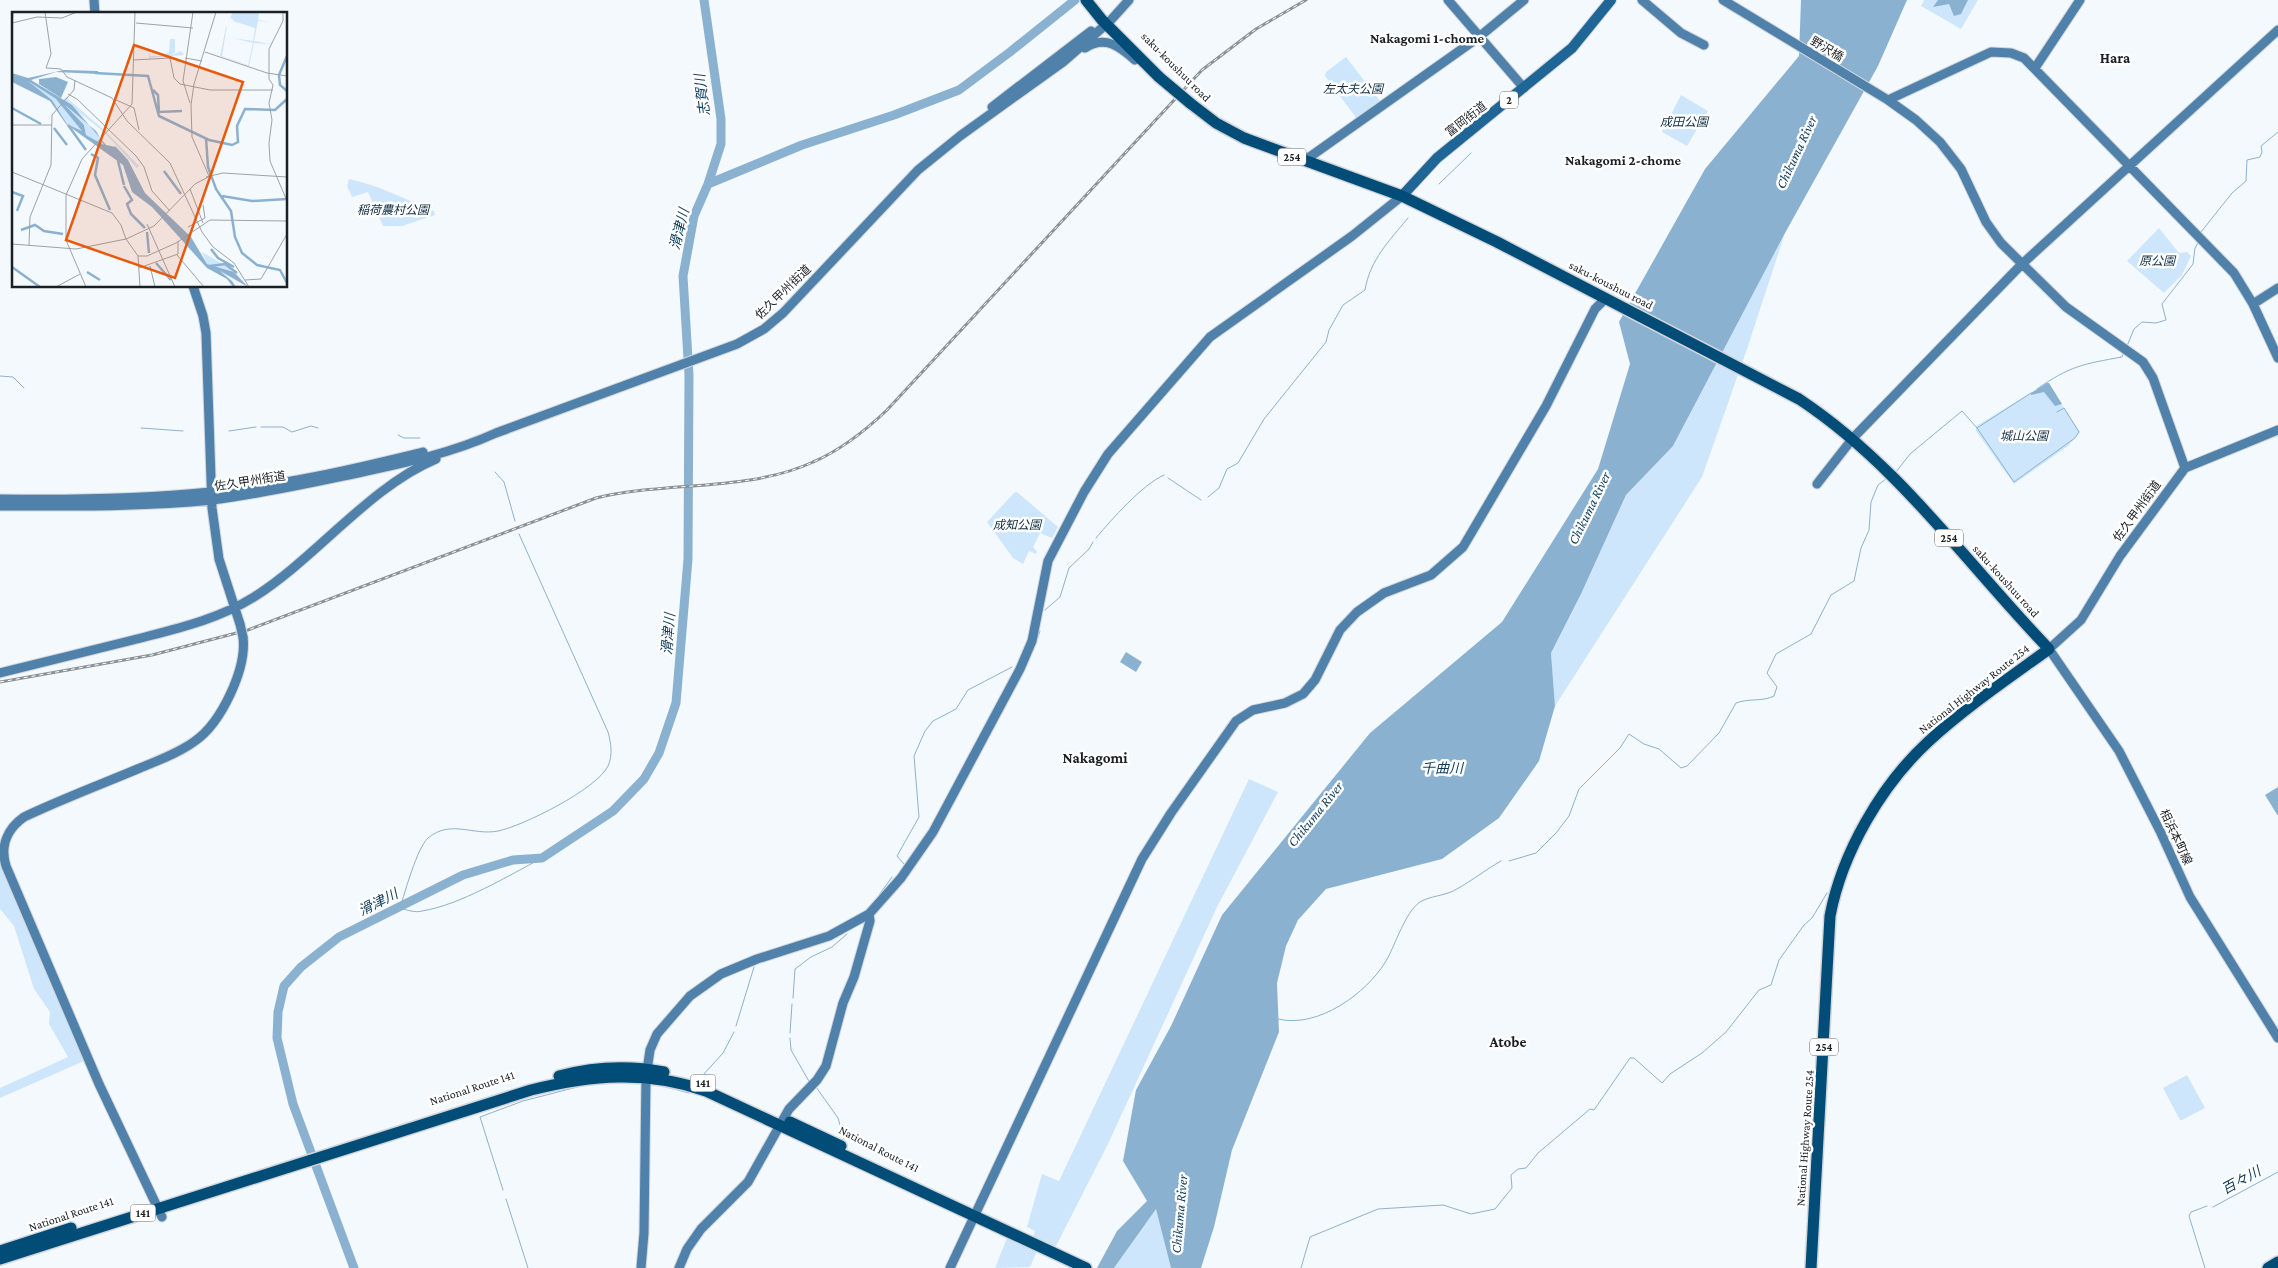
<svg xmlns="http://www.w3.org/2000/svg" width="2278" height="1268" font-family="'Crimson Pro','Noto Sans JP',serif">
<rect width="100%" height="100%" fill="#f4f9fe"/>
<path fill="#cde6fb" d="M1924,0H1978L1961,29L1921,6Z
M1346,57L1380,101V104L1357,119L1325,76L1326,72Z
M1681,95L1708,111L1687,146L1662,132Z
M349,179C379,185 406,200 434,211L435,215L402,226H383L368,192L352,197L347,186Z
M2159,228L2179,253L2187,252L2191,256L2182,275L2164,293L2127,261Z
M1785,233L1747,349L1702,477L1555,706L1551,653L1581,594L1626,495L1673,446Z
M2047,383L2080,432L2068,446L2014,484L1976,431V426Z
M1017,492L1058,527L1052,538L1040,533L1033,547L1037,552L1036,554L1029,551L1023,564L1013,558L987,522L1014,493Z
M1249,779L1278,792L1217,907L1108,1144L1055,1248L1041,1242L1030,1267L995,1268L1007,1238L1029,1248L1035,1231L1027,1227L1042,1174L1059,1181Z
M0,856L84,1061L0,1098V1088L68,1057L49,1024L50,1012L34,989L14,926L0,909Z
M2187,1075L2205,1108L2182,1120H2180L2163,1088Z
M1156,1208L1171,1268H1114Z"/>
<path fill="#8bb1d1" d="M1801,0H1907L1878,66L1785,233L1673,446L1626,495L1581,594L1551,653L1555,706L1539,761L1499,818L1442,859L1326,889L1298,920L1286,946L1277,983L1279,1032L1232,1150L1214,1227L1201,1268H1171L1156,1209L1114,1268H1097L1117,1231L1147,1201L1123,1161L1136,1090L1171,1026L1222,915L1370,733L1502,622L1598,469L1630,364L1619,322L1705,169L1799,56Z
M1938,0H1968L1961,14L1954,16L1949,4L1933,7Z
M2047,383H2049L2062,404L2055,406L2044,392L2031,395V393Z
M1126,652L1142,662L1136,672L1120,662Z
M2278,787V816L2265,795Z"/>
<g fill="none" stroke-linecap="round" stroke-linejoin="round">
<path stroke="#8bb1d1" stroke-width="1" d="M1439,184L1471,153
M2202,234L2201,232L2232,193L2246,181L2247,160L2260,157L2262,152L2261,146L2278,132
M2127,346L2134,329L2142,322L2156,323L2166,320L2162,304L2193,264L2195,248L2199,241
M0,376L13,377L24,388
M2037,389C2070,366 2083,364 2122,357L2124,352
M261,427H283L292,432L311,426L318,428
M141,428L183,431
M1977,428L2014,482L2075,438L2079,432L2064,408L2057,412
M229,431L256,427
M398,435L404,438H420
M495,472L504,482L515,521
M1896,472L1910,454L1962,411L1977,428L2031,393
M1168,478L1201,500
M1208,497L1219,488L1227,469L1238,463L1264,419L1326,342L1329,330L1343,305L1365,290C1370,260 1389,241 1408,218
M519,534L608,732C611,743 613,755 608,766C597,789 523,826 498,831C473,836 451,819 428,838C417,848 405,892 400,908C407,910 415,913 422,911C460,905 508,876 542,858
M1096,538C1111,520 1143,484 1164,475
M1045,610L1060,597L1069,568L1089,549L1093,542
M1037,640L1040,631
M1509,861L1536,853L1556,833L1569,816L1579,789L1620,748L1629,734L1644,744L1659,749L1681,768L1687,766L1719,733L1736,703C1749,698 1762,702 1774,696L1777,687L1767,673L1776,654L1811,634L1831,595L1854,581L1861,548L1869,530L1871,502L1878,485L1886,479
M904,864L897,856L919,817L914,756L925,731L933,721L956,709L968,690L1012,667
M879,895L892,877
M793,998L795,969L811,957L832,947L847,934
M1278,1019C1318,1029 1367,993 1386,961C1395,946 1405,912 1420,902C1430,896 1443,896 1453,891C1469,883 1485,870 1501,861
M736,1026L754,967
M790,1033L792,1004
M790,1038L791,1050L810,1083
M703,1075L723,1053L734,1032
M616,1083H635
M663,1086L689,1093
M816,1087L838,1118L844,1139
M503,1190L480,1117L523,1101L585,1085
M506,1199L528,1268
M2213,1207L2278,1172
M1301,1268L1310,1237L1378,1209L1443,1205L1471,1214L1495,1209L1512,1188L1511,1175L1518,1169L1526,1168L1538,1153L1590,1109L1594,1110L1630,1058H1634L1662,1083L1670,1074L1702,1053L1726,1032L1759,990L1771,985L1779,960L1804,925L1812,918L1827,893
M2205,1268L2189,1216L2191,1212L2207,1206"/>
<path stroke="#8bb1d1" stroke-width="9" d="M708,184L802,145L894,115L959,90L1010,52L1075,0
M354,1268L293,1104L277,1038L278,1012L284,986L301,967L339,937L463,875L513,860L542,858L613,811L644,779L659,753L676,703L688,559L689,375L683,276L694,216L708,184L721,144V119L704,0"/>
<g stroke="#d1d6db" stroke-width="11">
<path id="secondary" d="M94,0L95,14
M1448,0L1524,88
M1642,0L1681,33L1704,45
M1723,0L1888,100L1916,120L1940,142L1961,169L1986,222L2001,243L2066,307L2143,362L2153,378L2185,468
M1085,48C1105,35 1119,46 1135,60
M2035,68L2080,0
M1888,100L1991,52L2011,53L2024,58L2234,273L2253,304L2278,358
M992,107L1091,31
M1304,161L1479,37L1524,0
M193,286L203,316L206,333L212,508L219,559L240,624
M2253,304L2278,288
M2278,430L2185,468L2120,556L2081,620L2049,649L2119,751L2160,831L2190,897L2278,1038
M1817,484L1853,438L2022,264L2278,30
M0,499C70,500 140,499 210,492C281,486 354,469 423,452
M0,506C70,506 142,507 212,500C261,494 310,483 358,473C405,463 452,453 496,433L737,344L764,329L783,313L918,170L960,136L1063,62L1110,21L1129,0
M0,673C44,662 89,651 133,640C175,629 217,620 254,597C316,558 369,487 436,459
M162,1217L99,1084L6,866C0,846 7,829 24,817C62,799 102,784 140,768C159,760 179,753 195,741C221,723 247,669 243,637
M641,1268L644,1233L646,1077L650,1050L657,1034L690,996L721,974L757,959L829,936L869,914
M679,1268L687,1249L701,1229L748,1182L789,1109L817,1080L826,1066L843,1003L854,977L870,921L869,914L901,878L933,832L1020,669L1032,641L1048,561L1084,492L1108,454L1210,337L1352,236L1402,196
M950,1268L1142,859L1171,813L1236,721L1253,710L1285,703L1303,694L1315,680L1340,630L1357,612L1384,593L1431,575L1463,547L1546,406L1595,309L1605,299"/>
</g>
<g stroke="#d1d6db" stroke-width="12">
<path id="primary" d="M1402,196L1437,158L1572,48L1611,0"/>
</g>
<g stroke="#d1d6db" stroke-width="14">
<path id="highway" d="M1086,0L1102,20L1159,77
M1190,103L1216,123L1244,138L1402,196L1497,242L1799,399C1899,465 1967,564 2049,649C2009,678 1966,707 1929,741C1881,785 1842,853 1830,916L1811,1268
M559,1076C593,1067 629,1065 664,1072
M790,1122L841,1146
M0,1251L71,1228
M0,1259L531,1090C591,1075 647,1070 706,1091L1086,1268
M2268,1268L2278,1262"/>
</g>
<use href="#secondary" stroke="#4f81aa" stroke-width="9"/>
<use href="#primary" stroke="#1f6596" stroke-width="10"/>
<use href="#highway" stroke="#024c78" stroke-width="11"/>
<g stroke="#8c9195" stroke-width="3">
<path id="rail" d="M0,682L152,655L248,630L596,498C665,481 749,492 813,462C841,450 865,431 887,410L1202,70L1256,29L1306,0"/>
</g>
<use href="#rail" stroke="#fff" stroke-width="1" stroke-dasharray="4" stroke-linecap="butt"/>
<g stroke="#d1d6db" stroke-width="11" stroke-linecap="butt">
<path id="secondary-bridge" d="M240,624L243,637"/>
</g>
<g stroke="#d1d6db" stroke-width="14" stroke-linecap="butt">
<path id="highway-bridge" d="M1159,77L1190,103"/>
</g>
<use href="#secondary-bridge" stroke="#4f81aa" stroke-width="9"/>
<use href="#highway-bridge" stroke="#024c78" stroke-width="11"/>
</g>
<g text-anchor="middle" dominant-baseline="central" stroke-width="5" stroke-linejoin="round" paint-order="stroke">
<g fill="#fff" stroke="#5f6366" stroke-width="1">
<rect x="1500" y="91.5" width="18" height="17" rx="4"/>
<rect x="1278" y="148.5" width="28" height="17" rx="4"/>
<rect x="1935" y="529.5" width="28" height="17" rx="4"/>
<rect x="1810" y="1038.5" width="28" height="17" rx="4"/>
<rect x="690.5" y="1074.5" width="25" height="17" rx="4"/>
<rect x="130.5" y="1204.5" width="25" height="17" rx="4"/>
</g>
<g font-size="11" font-weight="bold" fill="#1b2024">
<text x="1509" y="100">2</text>
<text x="1292" y="157">254</text>
<text x="1949" y="538">254</text>
<text x="1824" y="1047">254</text>
<text x="703" y="1083">141</text>
<text x="143" y="1213">141</text>
</g>
<g font-size="12" fill="#1b2024" stroke="#fff">
<text transform="translate(1827 49) rotate(31)">野沢橋</text>
<text transform="translate(1176 67) rotate(45)">saku-koushuu road</text>
<text transform="translate(1466 119) rotate(-38)">富岡街道</text>
<text transform="translate(1611 285) rotate(27)">saku-koushuu road</text>
<text transform="translate(783 292) rotate(-44)">佐久甲州街道</text>
<text transform="translate(250 481) rotate(-9)">佐久甲州街道</text>
<text transform="translate(2137 511) rotate(-54)">佐久甲州街道</text>
<text transform="translate(2006 581) rotate(48)">saku-koushuu road</text>
<text transform="translate(1974 689) rotate(-38)">National Highway Route 254</text>
<text transform="translate(2176 837) rotate(65)">相浜本町線</text>
<text transform="translate(472 1088) rotate(-18)">National Route 141</text>
<text transform="translate(1805 1138) rotate(-86)">National Highway Route 254</text>
<text transform="translate(879 1149) rotate(27)">National Route 141</text>
<text transform="translate(71 1214) rotate(-18)">National Route 141</text>
</g>
<g font-size="12" font-style="italic" fill="#0d2c43" stroke="#fff">
<text x="1353" y="89">左太夫公園</text>
<text x="1684" y="122">成田公園</text>
<text x="393" y="210">稲荷農村公園</text>
<text x="2157" y="261">原公園</text>
<text x="2024" y="436">城山公園</text>
<text x="1017" y="525">成知公園</text>
</g>
<g font-size="14" font-weight="bold" fill="#1b2024" stroke="#fff">
<text x="1427" y="38">Nakagomi 1-chome</text>
<text x="1623" y="160">Nakagomi 2-chome</text>
</g>
<g font-size="14" font-style="italic" fill="#0e3c5c" stroke="#fff">
<text transform="translate(702 95) rotate(-97)">志賀川</text>
<text transform="translate(1796 152) rotate(-65)">Chikuma River</text>
<text transform="translate(679 229) rotate(-76)">滑津川</text>
<text transform="translate(1589 508) rotate(-64)">Chikuma River</text>
<text transform="translate(668 634) rotate(-85)">滑津川</text>
<text x="1442" y="768">千曲川</text>
<text transform="translate(1315 814) rotate(-51)">Chikuma River</text>
<text transform="translate(378 902) rotate(-27)">滑津川</text>
<text transform="translate(2241 1180) rotate(-29)">百々川</text>
<text transform="translate(1179 1214) rotate(-85)">Chikuma River</text>
</g>
<g font-size="15" font-weight="bold" fill="#1b2024" stroke="#fff">
<text x="2115" y="58">Hara</text>
<text x="1095" y="758">Nakagomi</text>
<text x="1508" y="1042">Atobe</text>
</g>
</g>
<g transform="translate(12 12)">
<rect width="275" height="275" fill="#f4f9fe"/>
<path d="M221,0H247L246,8L258,10L246,9L242,29L258,32L242,31L237,54L208,44L214,15L222,8L218,6ZM221,9L243,16L241,29L221,26L241,31L236,53L210,44L215,14ZM158,27H163V40L160,43L169,39L172,43L137,46L136,32L138,44H151L157,40ZM16,69L44,87L70,114V119L55,112L40,88L26,79L22,81L17,78L14,72L24,78ZM54,85L92,118L127,154L125,156L92,120L51,88ZM52,93L84,119L93,134L74,123L72,113ZM190,240L219,257L223,260L195,252Z" fill="#cde6fb" fill-rule="evenodd"/>
<path d="M52,58L86,59V62L44,60L19,68L60,93L94,133L104,135L116,148L133,181L179,225L195,252L222,260L236,275L208,259L220,269L224,275H221L215,267L195,256L140,195L120,180L111,153L54,112L38,89L0,70V61L16,66ZM16,69L44,87L70,119L55,112L40,88ZM53,93L84,119L92,133L74,123L72,113ZM44,65L56,70L49,86L27,72V67Z" fill="#8bb1d1" fill-rule="evenodd"/>
<path fill="none" stroke="#8bb1d1" stroke-width="2.5" d="M275,44L267,63L268,73L275,79M83,61L136,64L147,104L197,128L220,133L226,130L225,114L233,97L263,98L275,87M141,78L146,83L147,100L170,99M0,96L29,112M56,113L74,138M42,116L55,133M194,126L196,155L204,177L219,199L223,225L230,241L245,253L268,258L275,271M79,142L86,146L83,163L98,198M106,149L112,173M152,159L169,182M112,174L120,188L115,192L119,202L133,216M0,180L11,184L5,199M210,184L240,189L275,187M9,218L23,213L32,219L51,222M135,220L137,241M199,237L206,246L222,255M144,251L159,268M198,254L213,252L225,261M0,255L28,275M75,260L88,268"/>
<path fill="none" stroke="#9da2a7" stroke-width="1" d="M33,0L39,42L34,56L49,57L55,65L100,86L115,109L158,151L190,220L201,235L222,251L237,275M271,0V9L257,37V67L261,73L257,91L260,108L257,131L258,149L275,189M0,11L25,5L50,6L65,0M124,11L181,16M0,17L1,0M193,40L255,61L275,64M173,46L190,49M121,48L158,46L162,66L168,72L198,78H261M56,82L65,87L124,144L132,155L140,179L158,199M102,87L122,96L127,118M178,91L171,69L181,0M0,113H40M0,160L100,201L109,213L114,227L142,214L183,172L198,164M197,164L180,125L179,93L182,72L204,0M194,165L211,161L275,165M178,177L191,211M135,212L163,275M176,215L193,206L191,193M0,232L64,237L114,227L126,244H135L164,231L198,208L275,209M17,233L18,205L39,153L40,103L62,78L63,68M165,243L192,275M126,244L128,275M138,254L143,275M127,256L166,242V229M233,268L249,267L275,222M44,275L68,262M74,275L54,228V183L70,147L120,92L123,0"/>
<path fill="#e8590c" fill-opacity="0.15" stroke="#e8590c" stroke-width="2.5" d="M122,33L231,70L163,266L54,228Z"/>
<rect width="275" height="275" fill="none" stroke="#1b2024" stroke-width="2.5"/>
</g>
</svg>
